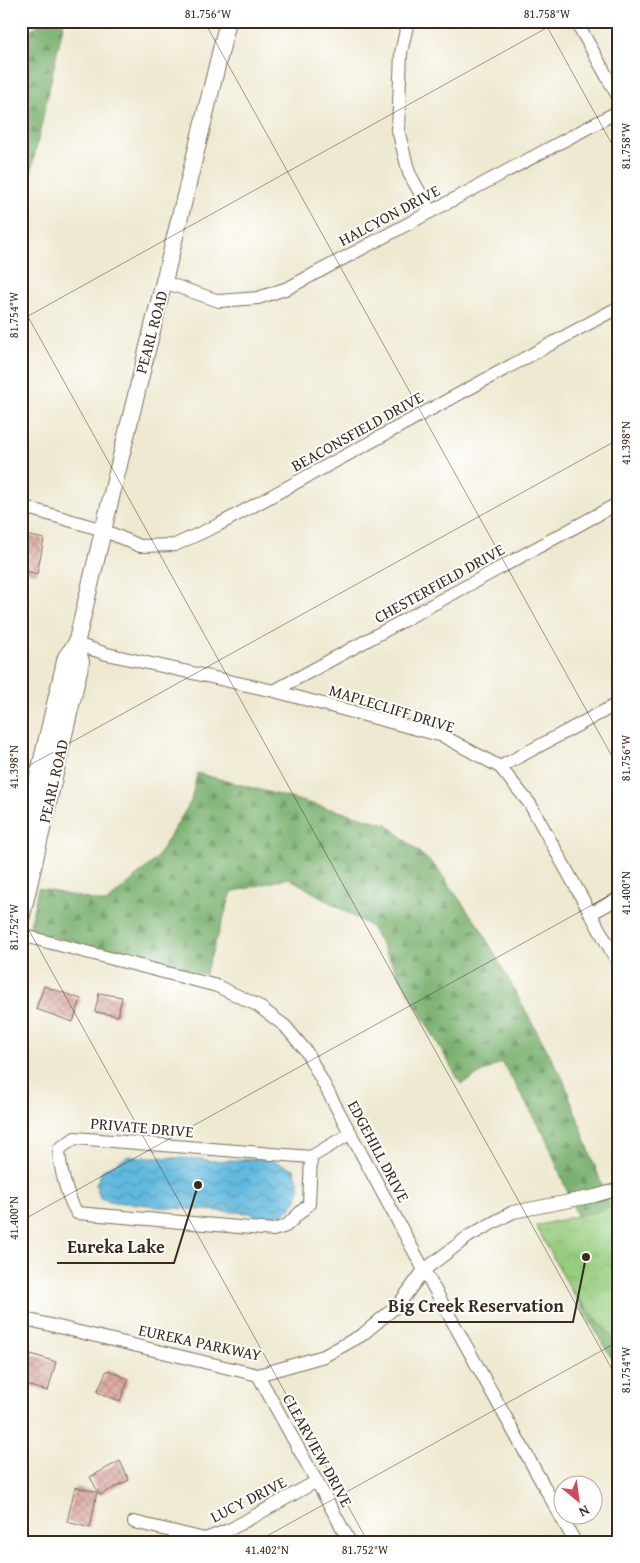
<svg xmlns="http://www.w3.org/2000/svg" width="640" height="1563" font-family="'Gentium Book Plus',serif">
<defs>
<pattern id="forest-firs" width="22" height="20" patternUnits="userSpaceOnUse" patternTransform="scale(1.25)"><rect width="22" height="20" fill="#78b06d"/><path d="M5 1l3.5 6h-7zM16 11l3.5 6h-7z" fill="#648f59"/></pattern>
<pattern id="park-crowns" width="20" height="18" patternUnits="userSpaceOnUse" patternTransform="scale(1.25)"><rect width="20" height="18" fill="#96cc7e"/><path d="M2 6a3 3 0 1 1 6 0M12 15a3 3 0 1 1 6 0" fill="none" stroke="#82af6c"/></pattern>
<pattern id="water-waves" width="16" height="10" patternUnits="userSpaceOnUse" patternTransform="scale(1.25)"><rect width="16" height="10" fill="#61b9de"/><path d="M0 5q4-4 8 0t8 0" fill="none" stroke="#5197b3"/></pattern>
<pattern id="building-cross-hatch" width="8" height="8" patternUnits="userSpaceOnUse" patternTransform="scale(1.25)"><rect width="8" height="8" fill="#d8a199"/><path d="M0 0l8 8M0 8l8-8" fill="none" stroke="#b0837c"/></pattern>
</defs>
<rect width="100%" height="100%" fill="#fff"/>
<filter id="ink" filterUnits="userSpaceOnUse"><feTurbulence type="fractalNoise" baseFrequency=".02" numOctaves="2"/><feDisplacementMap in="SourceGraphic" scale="10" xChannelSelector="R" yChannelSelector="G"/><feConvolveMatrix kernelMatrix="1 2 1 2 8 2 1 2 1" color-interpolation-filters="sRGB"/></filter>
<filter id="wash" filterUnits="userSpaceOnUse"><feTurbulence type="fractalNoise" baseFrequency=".0096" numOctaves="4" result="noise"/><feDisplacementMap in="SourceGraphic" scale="20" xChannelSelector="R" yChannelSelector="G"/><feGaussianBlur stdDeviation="1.12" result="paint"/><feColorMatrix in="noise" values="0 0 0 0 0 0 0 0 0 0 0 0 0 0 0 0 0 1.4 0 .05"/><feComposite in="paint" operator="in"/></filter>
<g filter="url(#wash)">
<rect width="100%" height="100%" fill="#eee9d0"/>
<path fill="url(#forest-firs)" stroke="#5a6d46" d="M45,21H64L21,218V35Z
M197,773L387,824L436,867L481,929L563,1079L610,1207L619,1204V1371L570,1288L536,1226L577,1216L545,1136L502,1062L461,1084L371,927L289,878L232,892L205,974L29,931L38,888L106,903L156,859L191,801Z"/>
<path fill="url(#park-crowns)" stroke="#687b4e" d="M619,1204V1345L570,1288L536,1226L598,1211Z"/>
<path fill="url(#water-waves)" stroke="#4e727e" d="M129,1156L201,1159L210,1161L267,1159L294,1169L300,1187L297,1200L284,1214L260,1217L250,1213L157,1207C137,1201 118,1206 100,1198L96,1184L103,1170Z"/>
<g id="blocks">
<path fill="url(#building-cross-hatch)" d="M21,534L44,539L37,574L21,570Z
M44,986L81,999L73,1022L36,1009Z
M99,993L122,997L118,1016L95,1012Z
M31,1354L56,1362L48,1391L22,1384Z
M107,1370L129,1379L120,1401L97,1392Z
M120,1461L129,1480L100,1495L90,1477Z
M75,1487L97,1492L90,1528L67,1522Z"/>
</g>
</g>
<g filter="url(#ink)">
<use href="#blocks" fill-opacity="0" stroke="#7a6d5c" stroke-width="1"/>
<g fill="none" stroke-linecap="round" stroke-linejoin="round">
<g stroke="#7a6d5c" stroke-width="14">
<path id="minor" d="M408,21L401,53L398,130L409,173L430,211
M576,21L619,98
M164,282L219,301L258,298L288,288L619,111
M21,506L103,530L140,546L175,545L218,525L619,307
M76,644L107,654L274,691L443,736L500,767L530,804L619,965
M274,691L619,503
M500,767L619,703
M590,914L619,898
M21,935L217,986L257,1005L285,1026L306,1051L424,1270L575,1542
M311,1157L309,1204L286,1226L273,1230L77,1213C66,1195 60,1169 59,1149L75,1138L311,1157L351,1133
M21,1318L258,1375L324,1356L362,1335L399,1304L424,1270L469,1236L513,1212L595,1196L619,1189
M258,1375L350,1542
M134,1522L205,1539L231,1529L317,1481"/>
</g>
<g stroke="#7a6d5c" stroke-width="18">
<path id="major" d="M21,849L66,657L76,644C125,436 177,229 228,21
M21,919L81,662L76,644"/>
</g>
<use href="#minor" stroke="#fff" stroke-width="12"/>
<use href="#major" stroke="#fff" stroke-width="16"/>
</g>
</g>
<path fill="none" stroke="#3b2a1e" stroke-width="1" stroke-opacity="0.45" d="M204,21L619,769M544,21L619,157M21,304L619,1382M21,320L559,21M21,770L619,439M21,916L368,1542M21,1221L619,890M21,1528L29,1542M256,1542L619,1341"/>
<g text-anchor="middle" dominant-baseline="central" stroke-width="4" stroke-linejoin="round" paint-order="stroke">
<g font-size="16" fill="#3b2a1e" stroke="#fff">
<text transform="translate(389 215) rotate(-28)">HALCYON DRIVE</text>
<text transform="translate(151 332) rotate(-75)">PEARL ROAD</text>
<text transform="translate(357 431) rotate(-29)">BEACONSFIELD DRIVE</text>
<text transform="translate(439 583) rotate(-29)">CHESTERFIELD DRIVE</text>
<text transform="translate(392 708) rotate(17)">MAPLECLIFF DRIVE</text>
<text transform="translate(53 781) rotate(-77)">PEARL ROAD</text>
<text transform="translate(142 1127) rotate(5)">PRIVATE DRIVE</text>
<text transform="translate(379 1151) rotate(62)">EDGEHILL DRIVE</text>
<text transform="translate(200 1342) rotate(12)">EUREKA PARKWAY</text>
<text transform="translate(318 1450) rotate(61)">CLEARVIEW DRIVE</text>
<text transform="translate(248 1499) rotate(-27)">LUCY DRIVE</text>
</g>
</g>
<path fill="none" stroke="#3b2a1e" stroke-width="2" d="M198 1185L174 1263H57M586 1257L573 1322H378"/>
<g fill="#3b2a1e" stroke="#fff" stroke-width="2">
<circle cx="198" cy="1185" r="5"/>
<circle cx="586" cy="1257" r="5"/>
</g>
<g font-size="18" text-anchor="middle" font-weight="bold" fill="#3b2a1e" stroke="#fff" stroke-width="4" stroke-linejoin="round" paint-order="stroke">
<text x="116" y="1253">Eureka Lake</text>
<text x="476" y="1312">Big Creek Reservation</text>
</g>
<rect width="640" height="1563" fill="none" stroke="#fff" stroke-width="55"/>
<g transform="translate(578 1500) rotate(151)"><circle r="24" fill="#ffffff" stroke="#b1aaa5"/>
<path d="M0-4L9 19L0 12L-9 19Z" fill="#d1495b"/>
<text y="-8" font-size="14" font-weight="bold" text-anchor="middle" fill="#3b2a1e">N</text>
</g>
<rect x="28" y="28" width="584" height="1508" fill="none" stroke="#3b2a1e" stroke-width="2"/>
<g font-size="12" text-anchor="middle" fill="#3b2a1e">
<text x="208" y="18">81.756°W</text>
<text x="547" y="18">81.758°W</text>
<text transform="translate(626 146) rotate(-90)" y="4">81.758°W</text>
<text transform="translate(14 315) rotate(-90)" y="4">81.754°W</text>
<text transform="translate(626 443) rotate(-90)" y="4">41.398°N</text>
<text transform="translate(626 758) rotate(-90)" y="4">81.756°W</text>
<text transform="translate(14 767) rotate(-90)" y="4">41.398°N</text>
<text transform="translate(626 893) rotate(-90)" y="4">41.400°N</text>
<text transform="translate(14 927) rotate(-90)" y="4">81.752°W</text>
<text transform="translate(14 1218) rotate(-90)" y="4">41.400°N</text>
<text transform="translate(626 1370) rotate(-90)" y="4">81.754°W</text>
<text x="267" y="1554">41.402°N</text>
<text x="365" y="1554">81.752°W</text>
</g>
</svg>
